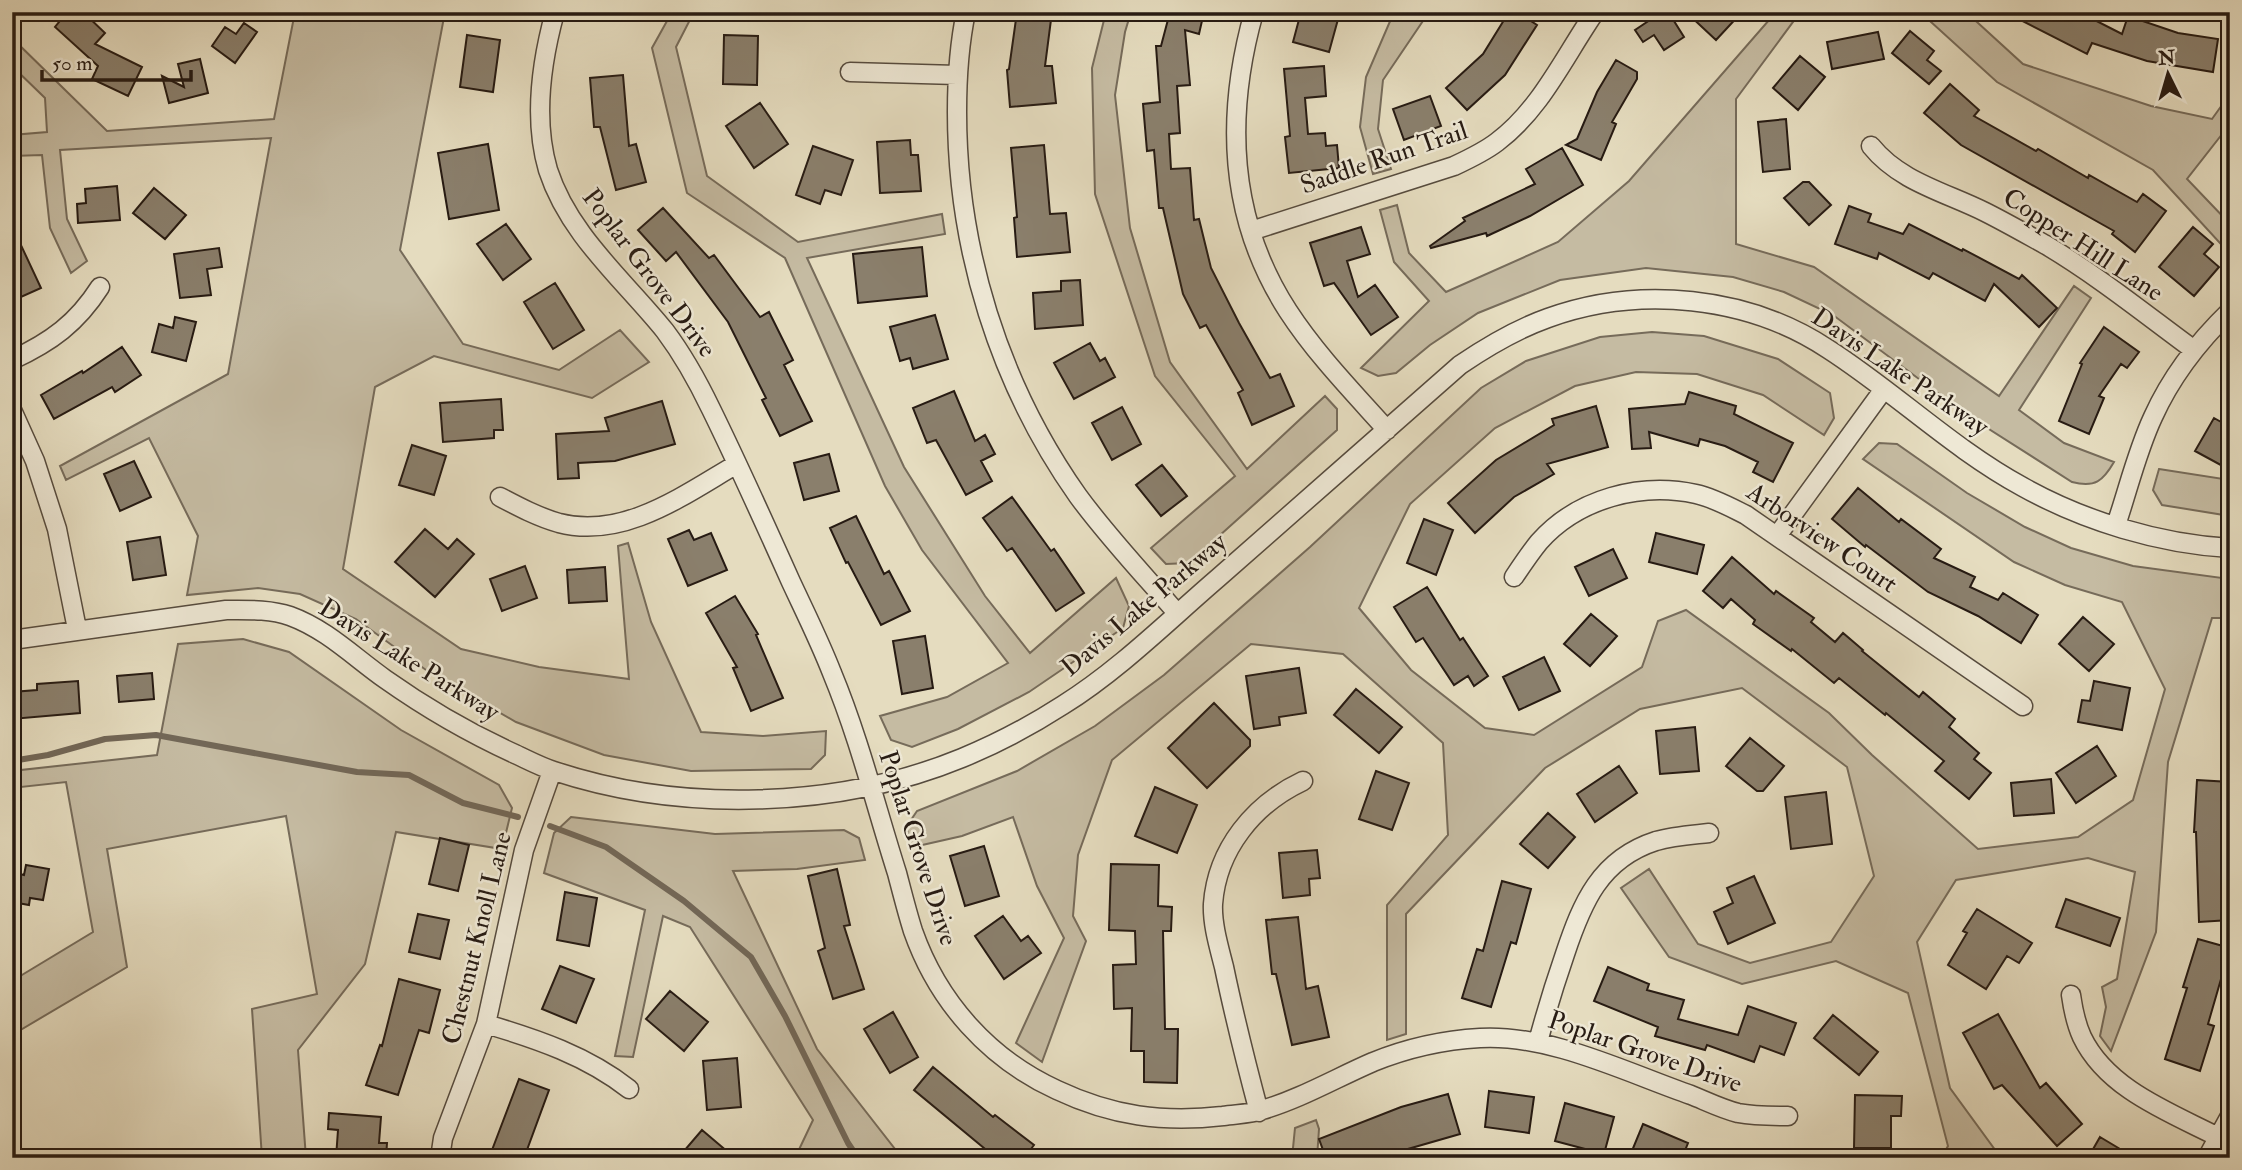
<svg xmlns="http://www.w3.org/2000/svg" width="2242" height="1170" font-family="'IM FELL Double Pica',serif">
<rect width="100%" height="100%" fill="#e5dcbf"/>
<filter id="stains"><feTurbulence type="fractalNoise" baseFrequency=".00286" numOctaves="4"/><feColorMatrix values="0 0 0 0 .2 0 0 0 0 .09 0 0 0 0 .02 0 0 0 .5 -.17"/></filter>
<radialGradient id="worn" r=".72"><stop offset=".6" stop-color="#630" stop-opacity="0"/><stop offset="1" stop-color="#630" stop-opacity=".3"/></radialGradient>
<path fill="#c5bba2" stroke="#766b5a" stroke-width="2" d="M295,12H445L400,250L463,344L559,370L620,330L649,362L592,398L434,356L375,387L343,569L461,649L539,667L629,679L618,546L628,543L651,622L701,732L763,736L826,731L825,755L811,769L691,771L604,755L516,722L426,670L356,619L300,594L258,588L187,595L198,536L149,438L66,480L60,466L228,374L271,138L60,150L67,219L87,261L71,273L50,228L42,155L12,156V135L47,132L45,98L12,66V38L107,131L274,119Z
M672,12H694L676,47L707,176L798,242L942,214L945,234L807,258L904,467L985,596L1030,653L1116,578L1129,606L1123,628L1029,692L958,729L912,747L891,740L880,716L947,697L1008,663L922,550L885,486L785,258L687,193L652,48Z
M1106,12H1131L1125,32L1115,95L1130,228L1170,362L1247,469L1325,396L1337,409V430L1189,563L1166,564L1151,548L1235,476L1155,376L1095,194L1092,68Z
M1394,12H1429L1383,80L1378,129L1391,169L1373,174L1360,127L1366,77Z
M1776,12H1822L1796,18L1736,99V244L1814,267L1999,396L2074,286L2091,298L2019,410L2064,443L2114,462C2103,481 2095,488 2072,482L1970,417L1833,315L1784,292L1733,277L1646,268L1560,280L1478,313L1430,345L1396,373L1378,376L1361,368L1429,301L1394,262L1380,210L1397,205L1409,253L1446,292L1558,242L1629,181Z
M1920,12H1966L2023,64L2151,106L2212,119L2222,105L2225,12H2230V124L2187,179L2230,224V254L2153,170L1997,82Z
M1652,332L1704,336L1778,359L1830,393L1834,418L1824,435L1763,395L1697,374L1636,372L1575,386L1495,428L1410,504L1359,608L1411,670L1485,728L1534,735L1642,667L1658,621L1686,610L1829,713L1872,755L1978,849L2078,837L2133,800L2165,689L2122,602L2065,585L2014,562L1863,459L1879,443L1897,444L1967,493L2025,527L2071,548L2133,566L2230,579V618H2212L2168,762L2156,932L2111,1051L2100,1036L2106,1007L2102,987L2117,979L2135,872L2088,858L1956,880L1917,942L1950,1088L2001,1158H1941L1948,1146L1908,993L1836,961L1742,984L1669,957L1621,888L1649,869L1698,944L1750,963L1831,942L1874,876L1847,767L1742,688L1640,709L1545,768L1406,914V1034L1387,1040V905L1448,835L1443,743L1343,654L1251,644L1112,760L1078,855L1073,916L1086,941L1042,1062L1016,1043L1064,938L1037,886L1013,817L962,836L909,848L907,826L917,811L1017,771L1095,726L1164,675L1310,547L1481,388L1526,361L1600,337Z
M2159,469L2230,480V516L2162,505L2153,490Z
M243,639L289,652L401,730L499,785L512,808L502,849L396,832L365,964L298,1050L306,1158H262L252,1009L317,994L286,816L107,849L127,967L12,1035V981L93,932L66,782L12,788V771L157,755L178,644Z
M571,817L715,834L844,830L859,838L865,860L797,869L733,871L817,1049L902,1158H795L813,1120L690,927L663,916L633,1057L615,1056L645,910L544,873L554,833Z
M1316,1120L1319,1129L1317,1158H1292L1295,1128Z"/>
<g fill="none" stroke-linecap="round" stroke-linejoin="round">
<path stroke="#726757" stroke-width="6" d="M12,761L48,755L105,739L156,735L357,772L409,775L463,803L518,817
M550,826L606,847L684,901L751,957L785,1016L848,1143L858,1158"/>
</g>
<path fill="#8a7f6c" stroke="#271b13" stroke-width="2" d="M43,12H83L105,33L95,44L142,67L128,96L92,79L98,66L55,27L59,22Z
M1017,12H1052L1045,66H1052L1056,103L1010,107L1007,70L1009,69Z
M1170,12H1204L1199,34L1185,30L1190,85L1177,86L1180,133L1169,134L1171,169L1190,168L1194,220L1199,219L1211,268L1239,323L1270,378L1280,374L1294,406L1252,425L1238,393L1243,390L1206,325L1200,328L1183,294L1163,208H1159L1154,150L1147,151L1143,104L1160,102L1156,46H1161Z
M1301,12H1340L1329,52L1293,42Z
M1509,12H1517L1537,25L1505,75L1467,110L1446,88L1483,54Z
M1662,12H1742L1716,40L1687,13L1674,21L1684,37L1664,50L1654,35L1643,42L1635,30Z
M2005,12H2079L2122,34L2128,16L2178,33L2218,39L2213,72L2147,61L2092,43L2087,54Z
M244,23L257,32L235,63L212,46L225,27L236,34Z
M1910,31L1934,51L1927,60L1941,71L1929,84L1892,53Z
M1878,32L1884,59L1832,69L1827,42Z
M467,35L500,40L493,92L460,87Z
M724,35L758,36L757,85L723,84Z
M1800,56L1825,77L1798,110L1773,88Z
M200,59L208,93L169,103L162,76L184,87L178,64Z
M1616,60L1637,72V79L1612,122L1616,124L1601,160L1566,145L1577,139L1597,92Z
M1324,66L1326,96L1305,98L1308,134L1325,133L1326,146L1337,145L1339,168L1289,173L1285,137L1290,136L1284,69Z
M623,75L629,146L636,144L646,182L616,190L600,127H594L590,78Z
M1950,84L1979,110L1974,116L2036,151L2038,149L2088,178L2089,175L2137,202L2143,194L2166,211L2135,252L2112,234L2114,231L1961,145L1924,113Z
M1430,96L1441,126L1404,140L1393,109Z
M760,103L788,144L754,168L726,126Z
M1786,119L1790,169L1763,172L1758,122Z
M910,140L911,155H918L921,191L880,193L877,142Z
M488,144L499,210L449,219L438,153Z
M1044,145L1050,214L1066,213L1070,252L1017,257L1014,218L1017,217L1011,148Z
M813,146L853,160L841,195L825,190L820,204L796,195Z
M1562,148L1583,185L1530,216L1487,236L1486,233L1431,248L1430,246L1465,221L1463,218L1535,184L1526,169Z
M1803,182H1809L1831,205L1809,225L1784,198Z
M117,186L120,220L78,223L77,204L86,203L85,189Z
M154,188L186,215L165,239L133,213Z
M1849,206L1871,214L1868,222L1903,234L1909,224L1962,251L1963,249L2019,279L2022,275L2057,308L2039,327L1994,284L1985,301L1933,273L1929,279L1879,253L1877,259L1835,244Z
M663,208L709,258L714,255L760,317L769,312L793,360L784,365L812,421L780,436L762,400L766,398L728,322L676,252L666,261L638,230Z
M506,224L531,259L503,280L477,244Z
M12,226L41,288L12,301Z
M1361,227L1370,254L1347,261L1358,297L1375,285L1398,317L1371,335L1334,283L1324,286L1310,243Z
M2193,227L2213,244L2204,254L2219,267L2194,296L2159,267Z
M922,247L927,296L858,303L853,254Z
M219,248L222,267L207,269L211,295L180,298L174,254Z
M1080,280L1083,325L1035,329L1033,293L1061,291V281Z
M555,283L584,330L553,349L524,302Z
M935,315L948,359L913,369L910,358L900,361L890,327Z
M175,317L196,322L186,361L152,352L159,324L173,328Z
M2104,327L2139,352L2127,368L2121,364L2099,396L2104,398L2089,434L2059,421L2082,364L2080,363Z
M1090,343L1100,361L1105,358L1115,377L1074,399L1054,363Z
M122,347L141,375L115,392L112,387L54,419L41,395L82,371L83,373Z
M954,391L975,441L985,435L995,454L981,461L992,481L966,495L936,440L927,443L913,408Z
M1689,392L1736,406L1734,414L1793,443L1773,482L1753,472L1758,462L1725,446L1700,439L1698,446L1649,432L1651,448L1632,449L1629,409L1685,404Z
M501,399L503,430H494V438L443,442L440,403Z
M662,401L675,444L615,461L578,463L579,478L558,479L556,434L609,431L605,418Z
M1596,406L1608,447L1547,464L1554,474L1514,497L1475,533L1448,503L1496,460L1554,425L1552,419Z
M1122,407L1141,444L1112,460L1092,423Z
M2214,418L2230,427V470L2195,451Z
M412,445L446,456L434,495L399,485Z
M829,454L839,491L804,500L794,463Z
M134,461L151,497L120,511L104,474Z
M1162,465L1187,496L1161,516L1136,485Z
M1858,488L1899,522L1901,519L1941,549L1934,558L1975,577L1970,587L1998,600L2003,593L2038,615L2021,643L1978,616L1928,592L1866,545L1865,547L1832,519Z
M1012,497L1051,551L1054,549L1084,593L1056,611L1012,548L1007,551L983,518Z
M856,516L884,574L889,571L910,611L881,625L848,562L846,563L830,528Z
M1424,519L1453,530L1436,575L1407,563Z
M425,529L448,549L457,539L474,554L435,597L395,562Z
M689,530L694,540L711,533L727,570L688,586L668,539Z
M1656,533L1704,545L1697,574L1649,562Z
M160,537L166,575L133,580L127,542Z
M1613,549L1627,578L1589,596L1575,567Z
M1732,557L1774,594L1776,591L1814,618L1811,622L1835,642L1843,633L1863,650L1862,651L1919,697L1923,692L1955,719L1949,727L1979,753L1974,759L1991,773L1969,799L1935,771L1944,761L1886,713L1885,715L1839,678L1834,683L1792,649L1791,651L1753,624L1755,620L1731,599L1723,608L1703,591Z
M525,566L537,598L502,611L490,579Z
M605,567L607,601L569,603L567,570Z
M1427,587L1460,640L1463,638L1488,676L1474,686L1468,676L1454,685L1423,638L1416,642L1394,607Z
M735,596L758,634L756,635L783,698L751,711L733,668L737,667L706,613Z
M1591,614L1617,636L1590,666L1564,644Z
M2083,617L2114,644L2089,671L2059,644Z
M925,636L933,688L902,694L893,641Z
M1544,657L1560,691L1519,710L1503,677Z
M1299,668L1306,713L1279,717L1280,725L1254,729L1246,676Z
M152,673L154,699L119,702L117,676Z
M78,681L80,713L12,719V692L37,690V684Z
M2094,681L2130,688L2122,730L2078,722L2082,700L2090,701Z
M1356,689L1402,727L1379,753L1334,715Z
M1214,703L1250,740V746L1207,788L1168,748Z
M1695,727L1699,771L1660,774L1656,731Z
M1750,738L1784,766L1763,791H1757L1726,766Z
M2097,746L2116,776L2076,803L2056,773Z
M1619,766L1637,793L1595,822L1577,794Z
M1376,771L1409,783L1392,830L1359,819Z
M2051,779L2054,813L2014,816L2011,783Z
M2197,780L2230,782V920L2199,922L2196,832H2194Z
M1155,787L1197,805L1177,853L1135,836Z
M1826,792L1832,844L1791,849L1785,797Z
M1548,813L1575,837L1548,868L1520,844Z
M440,838L469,845L458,891L429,884Z
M984,846L999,896L965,906L950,856Z
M1317,850L1320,878L1309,879L1310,895L1283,898L1279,853Z
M1111,864L1159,865L1158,906L1172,907L1171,931H1163L1165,1029H1178L1177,1083L1144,1082V1051H1131L1132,1008L1114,1009L1113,965L1136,964L1135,931L1109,930Z
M26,865L49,869L43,900L30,898L29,905L12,902L16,873L24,875Z
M837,869L850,925L844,926L864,989L833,999L818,951L825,948L808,876Z
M1754,876L1775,923L1728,944L1714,912L1733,903L1727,888Z
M1502,881L1531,889L1516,944L1511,942L1491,1007L1462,998L1477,949L1483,951Z
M565,892L597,898L589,946L557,940Z
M2066,899L2120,918L2110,946L2056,927Z
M1977,909L2032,943L2019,963L2007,956L1986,989L1948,965L1967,933L1963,931Z
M418,914L449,920L440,959L409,952Z
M1003,916L1021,941L1028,936L1041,953L1004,979L975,936Z
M1298,917L1306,989L1318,986L1329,1037L1292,1045L1276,974H1272L1266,920Z
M2198,939L2230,948L2208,1024L2214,1026L2200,1071L2165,1059L2187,988L2183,987Z
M560,966L594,979L576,1023L542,1009Z
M1608,967L1649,984L1647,990L1684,1000L1678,1019L1738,1035L1748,1006L1796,1023L1784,1055L1760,1046L1754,1062L1707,1045L1705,1050L1655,1036L1658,1027L1594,1001Z
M399,979L440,990L429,1033L419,1030L398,1095L366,1085L380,1045L382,1046Z
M670,991L708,1022L684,1051L646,1019Z
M893,1012L918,1057L890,1073L864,1029Z
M1998,1014L2040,1088L2046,1083L2082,1124L2057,1146L2002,1085L1994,1089L1963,1033Z
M1833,1015L1878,1052L1859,1075L1814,1038Z
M737,1058L741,1107L707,1110L703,1061Z
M933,1067L993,1117L995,1115L1034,1145L1024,1158H996L914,1090Z
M519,1079L549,1090L524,1158H489Z
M1489,1091L1534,1097L1529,1133L1485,1127Z
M1448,1094L1460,1134L1387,1155L1388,1158H1326L1319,1139L1401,1107Z
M1855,1095L1902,1096L1901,1116H1891V1148H1854Z
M1565,1103L1614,1117L1604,1154L1555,1141Z
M329,1113L381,1117L379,1143H387L386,1158H336L338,1130L328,1129Z
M1643,1124L1688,1143L1682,1158H1629Z
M702,1130L735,1158H678Z
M2100,1137L2135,1158H2088Z"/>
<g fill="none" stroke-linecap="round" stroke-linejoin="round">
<g stroke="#564b3e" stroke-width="21">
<path id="street" d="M555,12C541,63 533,119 548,170C569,235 624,280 665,331C683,355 698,382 711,409C739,466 765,524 791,582C805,612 820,642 832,673C859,738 876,807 897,873C902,892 907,912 913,931C938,1002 989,1059 1057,1090C1112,1116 1163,1123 1223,1116C1236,1114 1250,1114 1262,1110C1300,1099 1336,1078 1373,1062C1405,1049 1444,1040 1480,1038C1550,1034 1625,1072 1691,1095C1706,1101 1722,1109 1738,1113C1754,1116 1771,1116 1788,1116
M966,12C959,45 957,78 957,112C957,249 999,384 1078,496C1108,537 1144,575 1177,613
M1254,12C1225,115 1228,218 1288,311C1316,354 1352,391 1387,430
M850,72L957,75
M1871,146C1900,182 1945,192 1985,212C2005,222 2026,234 2046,245C2098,276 2145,314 2194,350
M1251,231L1454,166C1469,159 1484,152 1497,142C1541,109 1564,57 1595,12
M12,360C51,342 77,323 100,287
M12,410L35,461L57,529L77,629
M500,497C519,507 538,517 559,523C624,540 685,494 737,464
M2116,525C2128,490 2137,451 2153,417C2171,377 2199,341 2230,311
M1777,536L1884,389
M1514,577C1522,565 1530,553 1539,542C1578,498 1641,482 1696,494C1714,498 1730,507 1746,515L2023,706
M12,640L226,610C247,610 270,609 290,616C326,629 354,657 385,679C426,708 469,733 515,754C528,760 541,767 554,771C681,813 838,809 962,758C996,744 1032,725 1063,705C1119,670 1168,621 1218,578C1299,507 1379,436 1460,365C1488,346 1517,329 1548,318C1639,285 1748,296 1828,349C1895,392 1953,449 2023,487C2084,521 2159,544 2230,548
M2071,995C2073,1009 2076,1024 2082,1037C2107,1089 2169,1112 2218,1137
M486,1024C537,1039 587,1056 629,1089
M1538,1042C1546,1012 1555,983 1565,954C1582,903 1600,859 1656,841C1673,836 1691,835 1709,833
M1259,1112C1246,1063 1234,1015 1224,967C1219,947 1212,924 1213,904C1217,849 1254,804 1303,781
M440,1158L443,1138L486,1024L524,850L552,771
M2207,1158L2230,1116"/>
</g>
<use href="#street" stroke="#eee8d5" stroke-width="18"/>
</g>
<g text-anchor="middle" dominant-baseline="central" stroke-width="5" stroke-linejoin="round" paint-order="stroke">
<g font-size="26" fill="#271b13" stroke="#eee8d5">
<text transform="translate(1384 158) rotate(-19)">Saddle Run Trail</text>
<text transform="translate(2083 245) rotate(33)">Copper Hill Lane</text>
<text transform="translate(649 273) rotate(53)">Poplar Grove Drive</text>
<text transform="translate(1900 372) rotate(34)">Davis Lake Parkway</text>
<text transform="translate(1822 538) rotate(34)">Arborview Court</text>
<text transform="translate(1144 605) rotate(-40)">Davis Lake Parkway</text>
<text transform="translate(409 660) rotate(32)">Davis Lake Parkway</text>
<text transform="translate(918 848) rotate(72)">Poplar Grove Drive</text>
<text transform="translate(477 938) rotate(-76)">Chestnut Knoll Lane</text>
<text transform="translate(1645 1052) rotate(19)">Poplar Grove Drive</text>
</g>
</g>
<rect width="2242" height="1170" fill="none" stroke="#e5dcbf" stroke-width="42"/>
<rect x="14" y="14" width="2214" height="1142" fill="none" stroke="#271b13" stroke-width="3.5"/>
<rect x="21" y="21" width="2200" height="1128" fill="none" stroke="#271b13" stroke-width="2"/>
<g transform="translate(2168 74) rotate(355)" stroke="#eee8d5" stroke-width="5" paint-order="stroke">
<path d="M0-5L12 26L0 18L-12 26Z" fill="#271b13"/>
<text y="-10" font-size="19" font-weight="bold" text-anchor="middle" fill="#271b13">N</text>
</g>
<path d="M42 70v10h149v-10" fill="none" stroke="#271b13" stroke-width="3.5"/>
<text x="52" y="70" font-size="21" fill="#271b13" stroke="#eee8d5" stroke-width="5" paint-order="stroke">50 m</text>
<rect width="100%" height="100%" filter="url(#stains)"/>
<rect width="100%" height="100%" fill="url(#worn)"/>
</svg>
